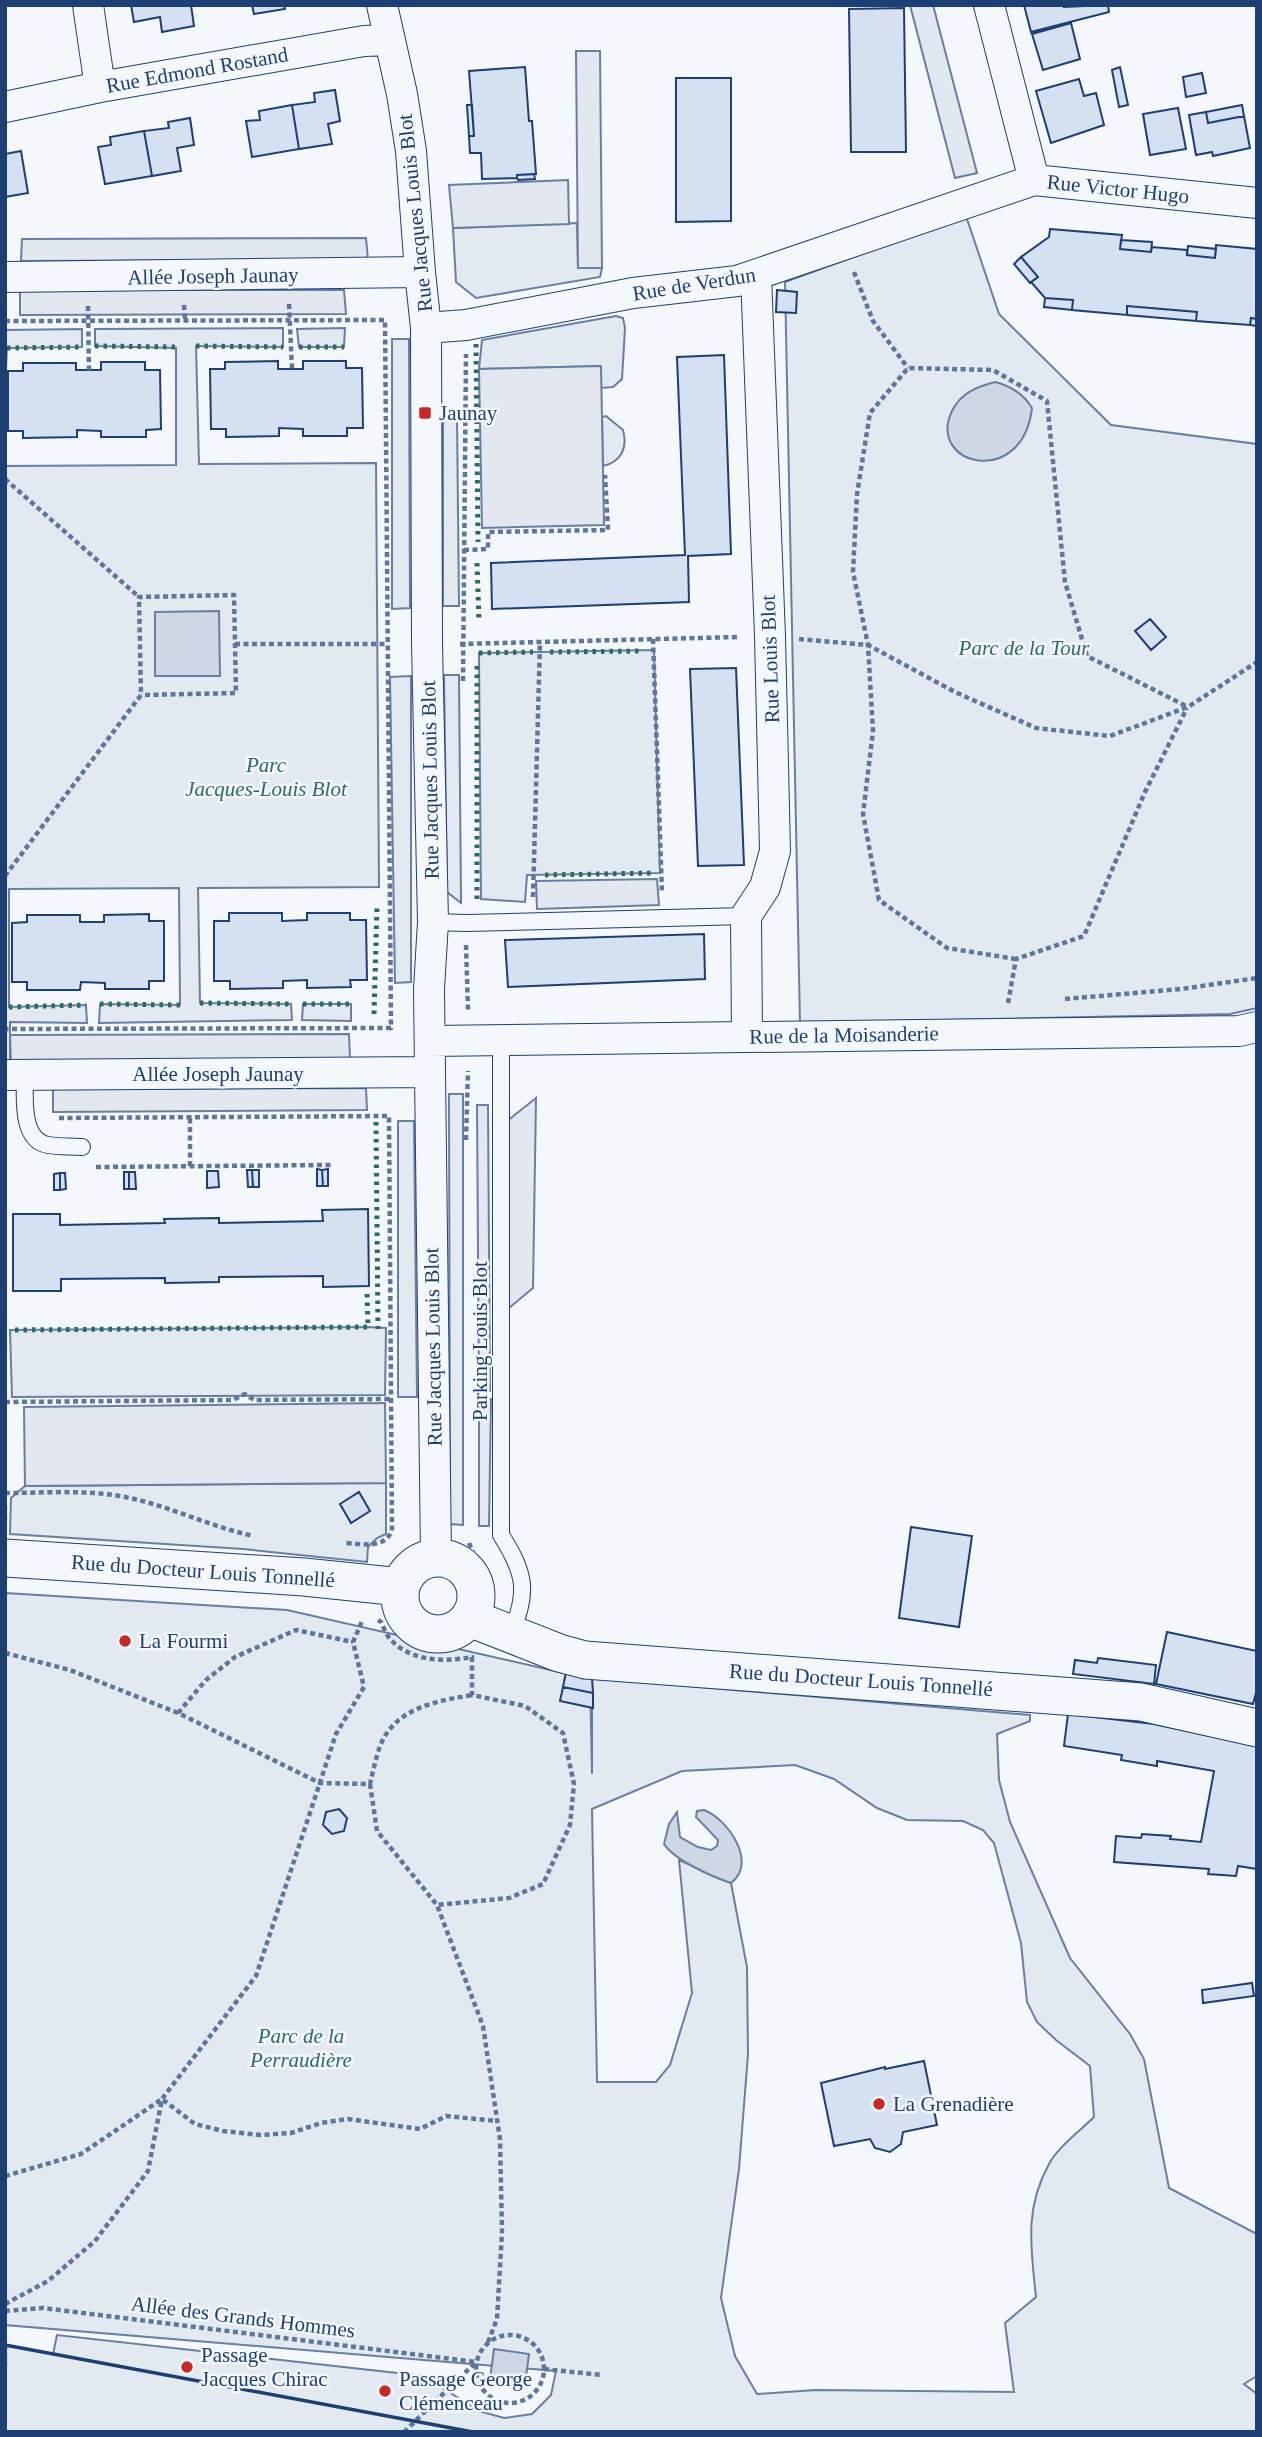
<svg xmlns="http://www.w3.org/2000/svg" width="1262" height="2437" font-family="Georgia,serif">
<rect width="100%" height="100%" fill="#f4f7fb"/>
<path fill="#e3e9f0" stroke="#687fa3" stroke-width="2" fill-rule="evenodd" d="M966,216L999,314L1111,425L1257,444V1008L1230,1014L800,1023L785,282Z
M577,223L578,268H602L600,277L476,298L456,282L453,228Z
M616,316L623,318L625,328L622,379L613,387L601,388V366L479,369L482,340Z
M283,328V347L196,346L199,464L376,463L379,887L198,888L200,1003L291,1004L292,1020L99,1023L100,1004L180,1005L179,888L9,889V1007L86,1005L87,1023L10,1022V1063H5V466L176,465V348L95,346V329Z
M345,328L344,347H299L297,329Z
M82,329V347L7,348L5,390V330Z
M392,339H409L410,608L392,609Z
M457,416L459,606H443V417Z
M606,416L623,430C628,448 621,462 603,466L602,417Z
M654,650L660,873L527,875L525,902L481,899L479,653Z
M444,675H459L461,903L447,892Z
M411,676V982L395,983L390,677Z
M303,1004H351V1021L302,1020Z
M449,1094H463V1525L450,1524Z
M398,1121H414L417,1397H398Z
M368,1327L386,1328L385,1395L12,1397L10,1330Z
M479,1399H491L489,1526H479Z
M386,1483V1534L377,1538L368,1547L367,1562L243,1549L10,1534L11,1498L25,1486Z
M5,1593L287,1610L590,1679L592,1774V1678L1030,1715V1721L997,1734L999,1780L1010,1822L1070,1958L1130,2034L1144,2059L1169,2188L1257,2234V2376L1244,2384L1257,2394V2432H5V2345L53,2354L57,2335L424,2376L479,2411L504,2418L532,2414L551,2395L556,2371L5,2325ZM795,1765L834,1779L877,1808L907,1820L963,1821L983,1830L994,1843L1021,1943L1027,2002L1037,2022L1056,2040L1090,2066L1094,2117C1081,2130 1057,2148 1049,2164C1024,2209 1031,2248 1036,2297L1005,2323L1014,2392L815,2390L757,2394L735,2356L721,2298L739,2169L748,2054L747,1967L731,1883L679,1860L692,1993L670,2065L656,2082H597L592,1809L682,1771Z"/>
<path fill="#e3e8f0" stroke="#687fa3" stroke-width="2" d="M910,5H933L977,173L955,178Z
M600,51L602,268H578L576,51Z
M568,180L569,224L453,228L449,185Z
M366,238L368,260L21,261L22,239Z
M20,290H344L346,314L20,315Z
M601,366L604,525L482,528L479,369Z
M657,879L659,905L537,909L536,881Z
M349,1034L350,1059L11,1063L10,1035Z
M366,1088L367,1110L53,1112V1089Z
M536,1098L533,1288L509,1308L507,1121Z
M477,1105H488L490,1391H479Z
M385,1403L386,1483L25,1486L24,1407Z"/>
<path fill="#cfd7e4" stroke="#687fa3" stroke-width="2" d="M995,382C1011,386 1023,393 1032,408C1023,489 926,466 952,411C961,393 976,387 995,382Z
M219,611L220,676H155V612Z
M704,1810C728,1819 758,1863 731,1883C713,1877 674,1860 664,1844L669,1824L677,1812L680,1837L698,1847L711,1850L717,1846L718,1840L696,1817L697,1811Z
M494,2349L529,2354L525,2384L490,2379Z"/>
<path fill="#d5e0f0" stroke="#1d3f73" stroke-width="2" d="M131,5H191L194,26L162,32L160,17L134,22Z
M252,5H284L285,9L254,14Z
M1024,5H1064V7L1108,5L1109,12L1031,32Z
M904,8L906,152H851L849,9Z
M1071,23L1080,59L1043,70L1032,34Z
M525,67L529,121H532L536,174L517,175V178L482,179L481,153H470L469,136H474L469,71Z
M1120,67L1128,105L1119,107L1112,70Z
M1202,73L1206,93L1186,97L1183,77Z
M676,78H731V221L676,222Z
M1079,79L1084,96L1096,93L1104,125L1051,143L1036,91Z
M335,90L340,121L328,124L332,144L299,149L292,105L315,102L314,93Z
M292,105L299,149L252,157L246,121L260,120L259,111Z
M467,105H472L474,136H469Z
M1242,105L1244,116L1208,123L1206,112Z
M1178,108L1186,149L1150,155L1143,114Z
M1206,112L1208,123L1244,116L1250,148L1213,156L1212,152L1196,155L1189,115Z
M190,118L194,145L177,148L181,171L152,176L144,131L169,128L168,122Z
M144,131L152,176L105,184L98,147L111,145L110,137Z
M21,151L28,193L5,197V154Z
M534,174L535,179L518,180L517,178V175Z
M1050,229L1122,235L1120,249L1151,252L1152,247L1187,250V255L1215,258L1216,245L1257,249V319L1251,318L1250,325L1196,321L1197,312L1127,306V315L1072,310L1073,300L1045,298L1031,282L1038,277L1021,257L1049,237Z
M1121,240L1152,242L1151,252L1120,249Z
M1188,246L1216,249L1215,258L1187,255Z
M1021,257L1038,277L1030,283L1014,264Z
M777,290L797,292L796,313L776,312Z
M1045,298L1073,300L1072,310L1044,307Z
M1127,306L1197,312L1196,321L1127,315Z
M1251,318L1257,319V326L1250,325Z
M724,355L731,554L688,556L689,602L492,609L491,563L685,555L677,357Z
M278,361V369H303V361H346V368H362L363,428H347V436H303V429L279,428V436L226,437V429H211L210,369H225V362Z
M101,362H145V370H160L161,429L146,430V437H101V431L77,430V437L23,438V431H8V371H23V363H76V370H101Z
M1150,619L1166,637L1151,650L1135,631Z
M736,668L744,865L698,866L690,669Z
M229,913H282V921L307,920V913H350V920H366L367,980H350L351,987L307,988V980L283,981V988L230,989V981H214V921H229Z
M149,914V921H164V981H149V989H105V983L81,982L80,990H27V982H12V923L27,922V915H80V922H104V915Z
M704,934L705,979L508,987L505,940Z
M317,1169L322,1170L323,1186H317Z
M328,1169V1186H323L322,1170Z
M247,1170H252L253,1187H248Z
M252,1170H259V1187H253Z
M207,1171H218L219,1187L207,1188Z
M124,1172H129V1189H124Z
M129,1172H135L136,1189H129Z
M60,1173H65L66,1189L60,1190Z
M60,1173V1190H54V1174Z
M368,1209L369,1286L323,1287V1276L219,1277V1282L165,1283V1278L61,1279V1291H13V1214H60V1225L165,1223L164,1219L219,1218V1223L323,1221L322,1210Z
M359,1492L370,1511L351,1523L340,1504Z
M911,1527L972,1536L959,1627L899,1618Z
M1167,1632L1257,1651V1689L1253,1704L1156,1684Z
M1098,1658L1156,1665L1154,1684L1073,1674L1075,1660L1097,1663Z
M566,1672L592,1678L593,1693L563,1687Z
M563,1687L593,1693V1708L560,1701Z
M1068,1714L1154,1724L1257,1746V1869L1238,1866L1236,1876L1208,1874L1209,1869L1114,1862L1116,1836L1141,1838L1142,1834L1171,1836L1170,1839L1201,1842L1214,1771L1157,1761V1766L1121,1760L1122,1755L1064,1746Z
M339,1809L347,1818L344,1831L332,1834L323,1825L326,1812Z
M1252,1983L1254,1996L1203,2003L1202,1990Z
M924,2061L937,2125L903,2132L901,2144L890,2152L875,2148L870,2139L834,2146L821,2083L885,2067V2069Z"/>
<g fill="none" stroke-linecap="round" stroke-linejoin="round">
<g stroke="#1d3f73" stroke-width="18">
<path id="service" d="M433,922L466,923L746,916
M501,1041V1535C525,1573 529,1591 511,1634
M25,1075C25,1096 20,1140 48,1145C59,1147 71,1146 82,1147"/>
</g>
<g stroke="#1d3f73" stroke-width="32">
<path id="minor" d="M88,5L100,87
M382,5L402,94L411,151L420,272L426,328L427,642L433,922L429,989L430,1072L436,1558
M989,5L1034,180
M5,107L100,87L364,41L390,40
M5,277L420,272
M426,328L466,325L633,293L737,281L1034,180L1257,203
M747,1036L746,916L765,887L775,851L770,636L756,275
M430,1041L1239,1031L1257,1027
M5,1075L430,1072"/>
</g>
<g stroke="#1d3f73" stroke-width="39">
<path id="tertiary" d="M400 1596a38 38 0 1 1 76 0a38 38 0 1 1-76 0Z
M5,1558L304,1577L401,1587
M470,1618L559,1653L585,1660L1141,1702L1257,1728"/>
</g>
<path stroke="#5e769c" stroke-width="4.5" stroke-dasharray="5 3.5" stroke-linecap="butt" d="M854,272L873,321L908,368
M289,304L292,369
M184,305L185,321
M88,306L89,370
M5,321L385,320L391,1028L5,1029
M5,479L139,597
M464,550L488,549V532L608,530L605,475
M653,639L662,893
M799,639L868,645L955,692L1036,728L1110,736L1188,707L1257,662
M235,644H388
M460,644L738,637
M463,681L466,354
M5,876L141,695L139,597L234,595L236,693L141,695
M533,897L540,642
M466,945L468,1010
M1016,959L947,948L879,900L863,814L873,731L868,645L853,572L857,494L870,413L908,368L993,370L1047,401L1065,582L1087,656L1188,707
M1065,999L1181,989L1257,978
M1008,1003L1016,959L1084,936L1145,792L1187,708
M59,1118L389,1116L392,1531C383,1549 364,1544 346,1543
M466,1140L468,1071
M190,1166V1117
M96,1167L331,1165
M5,1402L233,1400L245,1394L254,1400L392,1399
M5,1493C46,1493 89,1489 130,1498C172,1507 211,1527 254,1536
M5,1506V1523
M469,1543C475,1560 487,1570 490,1588
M378,1620L381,1622C384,1628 387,1637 392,1641C413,1662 445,1662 472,1657V1695L525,1706L563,1733L574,1784L570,1825L543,1884L509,1898L437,1905
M5,1653L70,1670L178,1713L320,1783L370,1784C373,1771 376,1758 380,1746C395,1708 436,1701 472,1695
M178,1713L206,1680L235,1657L296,1630L353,1642
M370,1784L377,1831L437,1905L483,2026L500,2139L502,2232L497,2319L488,2342
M5,2176L81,2154L162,2099L195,2124L223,2131L260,2135L291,2133L321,2123L348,2119L420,2129L446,2116L497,2121
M5,2304L48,2281L95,2241L148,2171L162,2099L256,1976L336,1734L364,1687L353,1642L363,1619
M5,2311L43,2308L476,2362
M476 2369a34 34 0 1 1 68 0a34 34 0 1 1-68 0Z
M5,2344V2366
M544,2369L602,2375
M404,2432L475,2363"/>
<use href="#service" stroke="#f4f7fb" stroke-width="16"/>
<use href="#minor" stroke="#f4f7fb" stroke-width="30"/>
<use href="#tertiary" stroke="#f4f7fb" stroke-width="37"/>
<path stroke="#2c6c60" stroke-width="5" stroke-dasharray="3.5 5" stroke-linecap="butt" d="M476,344L478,542
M95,346L176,347
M196,346L283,347
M299,347H344
M7,348L82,347
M477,563L479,621
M550,652L643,651
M479,653L533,652
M545,875L654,873
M477,899V661
M200,1003L291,1004
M100,1004L180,1005
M303,1004H351
M9,1007L86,1005
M374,1014L377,907
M376,1122L378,1329
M15,1330L368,1327L367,1293"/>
<path stroke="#1d3f73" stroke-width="3.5" d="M5,2345L473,2432"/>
</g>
<g fill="#c62828" stroke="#f4f7fb" stroke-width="2.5">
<rect x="418" y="406" width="14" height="14" rx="3.5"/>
<circle cx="125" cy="1641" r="7"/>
<circle cx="879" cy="2104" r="7"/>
<circle cx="187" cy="2367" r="7"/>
<circle cx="385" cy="2391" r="7"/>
</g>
<g text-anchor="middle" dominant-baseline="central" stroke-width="5" stroke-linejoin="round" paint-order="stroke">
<g font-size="21" fill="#1d3f73" stroke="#f4f7fb">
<text transform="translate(197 70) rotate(-10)">Rue Edmond Rostand</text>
<text transform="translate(1118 189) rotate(6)">Rue Victor Hugo</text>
<text transform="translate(415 213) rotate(-96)">Rue Jacques Louis Blot</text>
<text transform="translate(213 276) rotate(-1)">Allée Joseph Jaunay</text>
<text transform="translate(694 284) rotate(-9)">Rue de Verdun</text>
<text transform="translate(770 659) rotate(-92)">Rue Louis Blot</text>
<text transform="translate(430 780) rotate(-91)">Rue Jacques Louis Blot</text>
<text transform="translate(844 1035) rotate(-1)">Rue de la Moisanderie</text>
<text x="218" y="1074">Allée Joseph Jaunay</text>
<text transform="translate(480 1341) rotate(-90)">Parking Louis Blot</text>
<text transform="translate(433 1347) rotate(-91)">Rue Jacques Louis Blot</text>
<text transform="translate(203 1571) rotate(4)">Rue du Docteur Louis Tonnellé</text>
<text transform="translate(861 1680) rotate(4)">Rue du Docteur Louis Tonnellé</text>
<text transform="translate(243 2317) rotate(7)">Allée des Grands Hommes</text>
</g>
<g font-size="21" fill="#1d3f73" stroke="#f4f7fb" text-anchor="start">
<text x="439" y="413">Jaunay</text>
<text x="139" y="1641">La Fourmi</text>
<text x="893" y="2104">La Grenadière</text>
<text x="201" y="2355">Passage<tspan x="201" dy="24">Jacques Chirac</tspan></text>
<text x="399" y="2379">Passage George<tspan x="399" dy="24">Clémenceau</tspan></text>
</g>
<g font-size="21" font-style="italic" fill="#2c6c60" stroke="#f4f7fb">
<text x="1024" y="648">Parc de la Tour</text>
<text x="266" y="765">Parc<tspan x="266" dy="24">Jacques-Louis Blot</tspan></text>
<text x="301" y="2036">Parc de la<tspan x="301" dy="24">Perraudière</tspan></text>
</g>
</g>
<rect width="1262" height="2437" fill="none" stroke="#1d3f73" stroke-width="14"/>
</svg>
